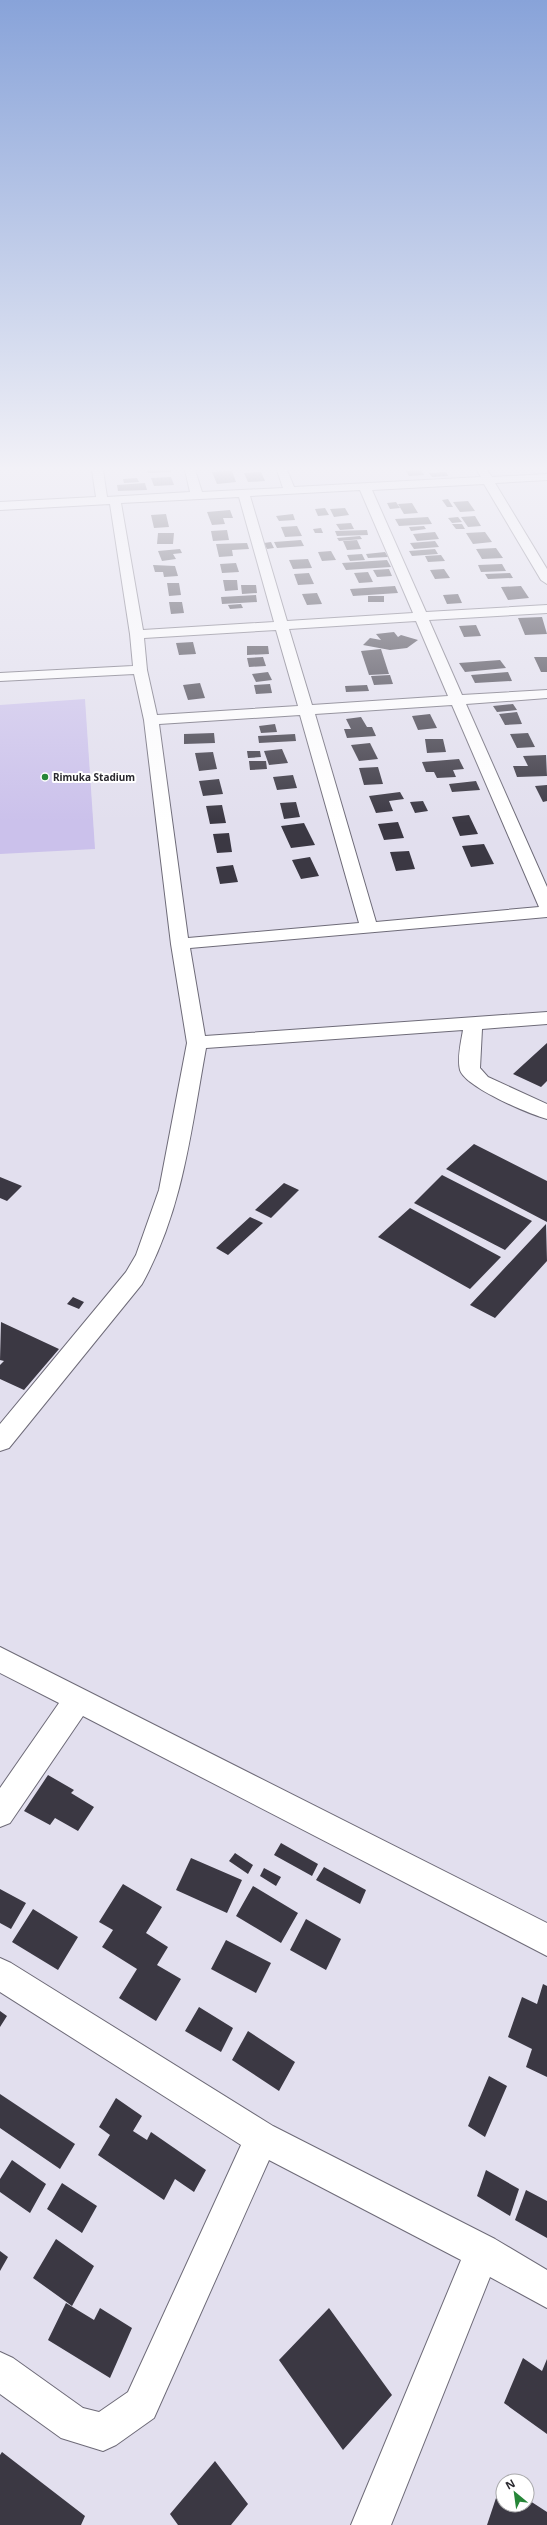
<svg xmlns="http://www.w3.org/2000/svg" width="547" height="2525" font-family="'Noto Sans',sans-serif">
<rect width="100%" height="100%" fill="#e2dfee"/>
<path fill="#cbc1eb" d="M85,699L95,849L0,854V705Z"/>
<path fill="#3b3843" d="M147,470H170L171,472L148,473Z
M421,470L424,475L409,476L406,471Z
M232,471L236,482L217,484L212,472Z
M261,472L265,481L248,482L244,473Z
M446,472L448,476L432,477L429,473Z
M171,477L174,485L154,486L151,478Z
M137,478L139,482L124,483L123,479Z
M145,483L147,490L118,491L117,485Z
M448,499L453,507H447L442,500Z
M468,501L475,511L460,512L453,502Z
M396,502L400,508L390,509L387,503Z
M412,503L418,513L404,514L398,504Z
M325,508L329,515L318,516L315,509Z
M345,508L349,515L334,517L330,509Z
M230,510L233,518H223L225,524L212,525L207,512Z
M166,514L169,527L154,528L151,515Z
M293,514L295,520L279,521L276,516Z
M475,516L481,526L468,527L461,517Z
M428,517L432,524L399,526L395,519Z
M458,517L462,522L452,523L448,518Z
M351,523L354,529L340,530L336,524Z
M452,524H462L465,529H456Z
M297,526L302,536L285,537L281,527Z
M424,526L426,529L411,531L409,527Z
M321,528L323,533H315L313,529Z
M227,530L229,540L213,541L211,531Z
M367,530L368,535L337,536L335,531Z
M435,532L439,539L417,541L413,534Z
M485,532L492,542L473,544L466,533Z
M158,533H174L173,544H157Z
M360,536L362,539L339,541L337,538Z
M301,540L304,546L277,548L274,542Z
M357,540L361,549L347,550L343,541Z
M435,541L439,547L414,549L410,543Z
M271,542L274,548L267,549L264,543Z
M247,543L249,549L232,550L233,556L219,557L216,544Z
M496,548L503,558L482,559L476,549Z
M180,549L182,553L173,554L176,559L162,561L158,551Z
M435,549L438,554L412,556L409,551Z
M331,551L336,560L322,561L318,552Z
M385,552L388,557L368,558L366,554Z
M362,554L365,560L350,561L347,555Z
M441,555L445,561L428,562L425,556Z
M308,559L312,568L293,569L289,560Z
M387,560L391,567L346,570L342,563Z
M236,563L239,572L222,573L220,564Z
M502,564L506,571L481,572L478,565Z
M153,565L175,566L178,576L164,577L163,572H155Z
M389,569L392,576L377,577L373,570Z
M444,569L450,578L435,579L430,570Z
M368,572L373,582L359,583L354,573Z
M309,573L314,584L298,585L294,574Z
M510,573L513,578L488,579L485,574Z
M223,580H237L238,590L225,591Z
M167,583H179L181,595L169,596Z
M241,585H256L257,593L242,594Z
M395,586L398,593L353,596L350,589Z
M521,586L529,598L508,600L501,587Z
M317,593L322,604L307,605L302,594Z
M458,594L462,603L447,604L443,595Z
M256,595L257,602L222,604L221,597Z
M368,596H384V602H368Z
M169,602H182L184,613L171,614Z
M241,604L243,608L230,609L228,605Z
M542,617L547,634L525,635L518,618Z
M476,625L481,636L464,637L459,626Z
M394,632L398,637L401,635L418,640L407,648L390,650L363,645L370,638L381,640L376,634Z
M193,642L196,654L179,655L176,643Z
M247,646H268L269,654L247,655Z
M381,649L389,674L369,675L361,651Z
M263,657L266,666L249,667L247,658Z
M534,657H547V672H541Z
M500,660L506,668L465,672L459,663Z
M268,672L272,680L256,682L252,674Z
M508,672L512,681L475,683L471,675Z
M390,675L393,684L374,685L371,676Z
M200,683L205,698L188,700L183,685Z
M270,684L272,693L256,694L254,685Z
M367,685L369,691L346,692L345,686Z
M513,704L517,710L497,712L493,706Z
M517,712L522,724L505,725L499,714Z
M430,714L437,728L418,730L412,716Z
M361,717L367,727H372L376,736L347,738L344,729H351L346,719Z
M275,724L277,732L261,733L259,726Z
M214,733L215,743L184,744V734Z
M528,733L535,747L517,748L510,734Z
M295,734L296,741L259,743L258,736Z
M425,739H443L446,752L427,753Z
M370,743L378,759L359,761L351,745Z
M282,749L288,763L269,765L264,751Z
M247,751H260L261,757L248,758Z
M213,752L217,769L199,771L195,753Z
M546,755L547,776L517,777L513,766H528L523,756Z
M459,759L464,769L453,770L456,777L437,778L434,772H426L422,762Z
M249,761H266L267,769L250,770Z
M378,767L383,784L364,785L359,768Z
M293,775L297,788L277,790L273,777Z
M219,779L223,794L203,796L199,781Z
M476,781L480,790L452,792L449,784Z
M547,785V801L543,802L535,786Z
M400,792L404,799L389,801L393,811L376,813L369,796Z
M423,801L428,811L415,813L410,802Z
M296,802L300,817L284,819L280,803Z
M222,805L226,823L210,824L206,806Z
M469,815L478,834L460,836L452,817Z
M398,822L404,838L384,840L378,824Z
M304,823L315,845L291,848L281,826Z
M229,833L232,852L217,853L213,834Z
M484,844L494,864L471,867L462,846Z
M409,851L415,869L396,871L390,852Z
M310,857L319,876L301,879L292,860Z
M233,865L238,882L220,884L216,867Z
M547,1043V1081L541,1087L513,1074Z
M474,1144L547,1181V1222L446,1169Z
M442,1175L532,1221L505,1250L414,1203Z
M0,1177L22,1186L7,1201L0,1198Z
M284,1183L299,1190L271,1218L255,1210Z
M410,1208L501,1257L470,1289L378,1237Z
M250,1217L263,1223L228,1255L216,1248Z
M546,1224L547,1261L495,1318L470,1305Z
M73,1297L84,1302L79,1309L67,1304Z
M1,1322L59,1349L24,1390L0,1379V1365L4,1361L0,1360Z
M48,1775L74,1790L71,1793L94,1807L78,1831L55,1818L50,1825L24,1811Z
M281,1843L318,1864L312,1876L274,1855Z
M235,1853L253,1865L248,1874L229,1861Z
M191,1858L242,1880L227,1913L176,1890Z
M324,1867L366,1890L360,1904L316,1880Z
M264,1868L281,1877L276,1886L260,1876Z
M123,1884L162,1907L146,1933L168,1947L157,1965L181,1979L156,2021L119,1998L137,1969L102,1947L113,1930L99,1922Z
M253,1886L298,1913L281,1943L236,1916Z
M0,1889L26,1903L11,1929L0,1923Z
M33,1909L78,1937L58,1970L12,1942Z
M306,1919L341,1939L326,1970L290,1950Z
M226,1940L271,1963L256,1993L211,1969Z
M543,1984L547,1986V2077L526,2067L532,2049L508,2037L522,1997L537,2004Z
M199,2007L233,2028L221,2052L185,2031Z
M0,2011L7,2016L0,2027Z
M248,2031L295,2062L279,2091L232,2060Z
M489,2076L507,2086L485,2137L468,2126Z
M0,2094L75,2144L60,2169L0,2128Z
M116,2098L142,2116L133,2131L147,2140L151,2132L206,2170L194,2192L175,2179L164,2200L98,2155L110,2135L99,2127Z
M12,2160L46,2184L30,2213L0,2192V2179Z
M486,2170L519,2189L510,2216L477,2196Z
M62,2183L97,2206L82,2233L47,2209Z
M526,2190L547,2201V2238L515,2220Z
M56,2239L94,2266L72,2306L33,2278Z
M0,2251L8,2257L0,2271Z
M66,2303L94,2320L100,2308L132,2328L110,2378L48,2340Z
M329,2308L392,2395L343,2450L279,2360Z
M523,2358L542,2371L547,2359V2434L504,2403Z
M2,2452L85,2516L81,2525H0V2455Z
M215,2461L248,2504L231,2525H178L170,2514Z
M501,2483L503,2505H527V2499L547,2512V2525H487Z"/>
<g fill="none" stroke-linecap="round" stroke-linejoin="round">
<g stroke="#6e6b78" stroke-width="2">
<path id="minor" d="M92,470H103L107,497L190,492L185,470H195L202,492L283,488L277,470H287L294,487L481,477L477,470H487L492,477L547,474V480L495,483L547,569V584L541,580L484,484L372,490L426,612L547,605V613L429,620L462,695L547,690V698L466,704L547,887V917L190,948L205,1036L547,1012V1024L482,1029L480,1068L488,1077L547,1104V1119C529,1114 465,1087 460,1070C457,1058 461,1042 463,1030L206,1048C191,1130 183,1210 142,1284L9,1448L0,1451V1424L126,1272L136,1255L159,1190L187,1043L171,944L144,720L134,674L0,681V673L133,666L130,634L110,504L0,510V502L96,497ZM360,490L413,613L287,621L250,496ZM239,497L274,622L143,630L121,503ZM416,621L448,696L312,705L289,629ZM276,630L298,706L157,715L147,670L144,638ZM452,705L539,907L376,922L315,714ZM300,715L359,923L188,938L159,724Z
M0,1647L547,1923V1956L83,1716L10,1823L0,1827V1788L59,1703L0,1673Z
M0,1958L11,1963L273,2126L495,2239L547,2270V2308L490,2277L391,2525H351L461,2260L269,2160L154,2418L116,2445L103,2451L61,2438L0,2394V2352L13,2358L83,2408L99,2412L128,2392L241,2145L0,1992Z"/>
</g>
<use href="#minor" fill="#fff" fill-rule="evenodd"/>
</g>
<linearGradient id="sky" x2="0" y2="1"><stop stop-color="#88a3d9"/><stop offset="0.57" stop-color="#f2f1f7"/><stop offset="1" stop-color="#f2f1f7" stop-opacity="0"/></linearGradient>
<rect width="547" height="823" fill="url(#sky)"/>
<circle fill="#268638" stroke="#fff" stroke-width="1.5" cx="45" cy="777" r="4"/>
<g text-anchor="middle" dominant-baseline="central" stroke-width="4" stroke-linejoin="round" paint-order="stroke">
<g font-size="10" font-weight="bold" fill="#2b2a30" stroke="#fff" text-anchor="start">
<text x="53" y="777">Rimuka Stadium</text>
</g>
</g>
<g transform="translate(515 2493) rotate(331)"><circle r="19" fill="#ffffff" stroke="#aaaaac"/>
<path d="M0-3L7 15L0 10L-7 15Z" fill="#268638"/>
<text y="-6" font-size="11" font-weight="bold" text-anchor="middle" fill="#2b2a30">N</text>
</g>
</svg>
